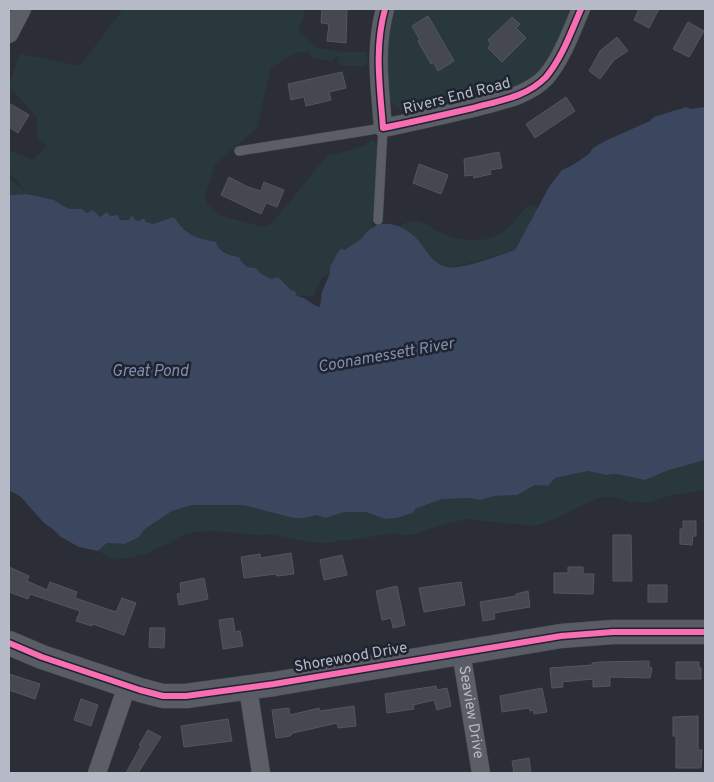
<svg xmlns="http://www.w3.org/2000/svg" width="714" height="782" font-family="Overpass,sans-serif">
<rect width="100%" height="100%" fill="#2b2e37"/>
<path fill="#29383d" d="M123,9H305L304,17L298,29C303,36 310,39 314,47L331,51L366,52L368,59L366,66H344L338,64L339,58L337,56L332,61L313,58L308,52H297L271,68L257,128L215,164L205,197L208,205L222,216L262,227L272,223L327,156L362,147L372,140L379,147L372,227L358,241L350,245L345,250L338,252L334,262L330,266V273L322,278L313,296H297L278,277L271,279L260,273L256,268C247,268 243,265 239,257C228,255 220,252 216,242C195,238 187,235 174,217L153,224L140,221L100,217L87,213L82,209H70L61,205L54,200L28,194L12,195L9,194V178L25,191L9,172V150L33,160L47,146L37,139V118L9,86L20,54L80,66Z
M394,9H574L548,65L521,88L410,113C399,111 390,104 387,94C381,78 388,25 394,9Z
M530,205L538,208L515,250L467,264L451,267L446,266L437,263L415,237L399,227C402,225 406,222 410,222C421,219 430,227 439,232C457,240 477,244 496,236C510,231 518,213 530,205Z
M705,460V490L672,495L648,503L636,501L631,503C625,500 612,496 605,497C579,501 543,535 518,523L513,524L467,519L442,525L415,534L404,535L393,533L347,541L341,540L331,543L310,542L269,534L259,535L214,531L209,532L199,531L185,534L164,546L154,549L149,553L133,557L115,560L98,551L107,543L125,544L139,537L145,529L172,511L192,505H243L293,518H304L316,515L325,518L345,512H366L385,519L396,518L413,513L415,509L442,499L469,498L480,500L495,496L517,495L535,485L548,486L555,478L588,471L606,475L616,474L645,480L669,470Z"/>
<path fill="#3b465f" d="M686,107L690,109L705,107V460L669,470L645,480L616,474L606,475L588,471L555,478L548,486L535,485L517,495L495,496L480,500L469,498L442,499L415,509L413,513L396,518L385,519L366,512H345L325,518L316,515L304,518H293L243,505H192L172,511L145,529L139,537L125,544L107,543L98,551L79,547L61,537L54,530L44,523L21,497L9,490V194L12,195L27,194L54,200L61,205L70,209H82L87,213L93,210L100,217L107,212L110,216L118,215L120,220H129L132,215L135,220L140,221L144,218L146,222L153,224L174,217C186,235 195,238 216,242C220,253 228,255 239,257C243,265 247,268 256,268L260,273L271,279L278,277L291,290L295,291L297,296C308,298 311,305 320,307L322,292L330,273V266C335,261 335,254 341,249L345,250C350,245 356,243 361,239C364,236 367,230 372,228C385,219 403,226 414,236C426,247 430,263 447,267C461,270 500,255 515,250L549,187L562,170L571,166L589,154L593,148L607,140L650,121L654,117Z"/>
<path fill="#45484f" stroke="#53565f" d="M322,9H347L346,43L327,41L329,24L321,23Z
M639,9H659L649,28L634,20Z
M428,16L454,61L438,71L433,62L431,64L418,41L420,40L412,26Z
M512,17L520,24L516,28L526,38L502,62L488,48L491,44L488,40Z
M688,22L704,31L689,57L673,49Z
M617,37L628,51L614,60L600,79L589,71L600,51Z
M342,72L346,88L329,92L331,100L306,106L304,97L291,100L288,84Z
M566,97L575,111L535,138L526,124Z
M9,103L29,115L18,133L9,127Z
M499,152L502,168L490,170L491,174L474,178L473,175L465,176L464,159Z
M419,164L448,175L441,194L413,183Z
M229,177L248,187L261,191L264,182L284,190L277,207L266,203L261,214L221,195Z
M683,521H696V536H693L692,545L680,544V529H683Z
M613,535H631L632,581H613Z
M291,553L294,574L277,576L276,574L244,578L241,557L260,554L261,558Z
M342,555L347,575L324,580L320,560Z
M9,567L29,576L27,581L47,590L50,582L77,592L75,598L116,612L122,598L136,603L124,635L93,624L92,626L76,621L80,611L30,594L28,599L9,592Z
M568,567H583V574H594L593,594L554,593V573H568Z
M204,578L208,599L179,605L177,594L181,593L180,583Z
M461,582L465,605L424,612L419,588Z
M648,585H667V602H648Z
M397,586L405,625L393,628L391,618L382,620L376,591Z
M528,591L530,607L494,613L495,619L483,621L480,602L516,596V594Z
M233,618L235,632L240,631L243,646L223,649L219,620Z
M150,628H165L164,648L149,647Z
M649,661V667L652,668L650,678L610,677V686L593,687V679L562,682L563,687L552,688L550,668L592,665V663L600,662Z
M676,662H699V668H701V679H676Z
M9,674L40,684L35,699L9,690Z
M436,686L437,690L447,688L451,706L437,710L434,700L413,705L414,709L387,713L385,694Z
M542,688L547,712L534,714L533,710L530,711L529,708L502,712L500,696Z
M81,699L98,705L91,726L74,720Z
M354,706L356,726L338,728L337,723L293,733L290,736L276,738L272,710L289,708L290,715L319,708L320,711Z
M698,716V750H702L701,768H676V736H673V717Z
M228,719L232,741L184,747L181,726Z
M148,730L161,737L138,773H126L141,746L139,745Z
M529,758L531,773H514L512,761Z"/>
<g fill="none" stroke-linecap="round" stroke-linejoin="round">
<g stroke="#494b51" stroke-width="10">
<path id="lane" d="M239,151L383,128L378,220"/>
</g>
<g stroke="#494b51" stroke-width="19">
<g id="street">
<path d="M385,9C374,49 380,86 383,128C413,122 443,115 473,108C498,101 527,97 546,77C562,58 571,32 581,9"/>
<path d="M9,34L22,9"/>
<path id="s1" d="M461,652L481,773"/>
<path d="M248,688L261,773"/>
<path d="M97,773L127,686"/>
</g>
</g>
<g stroke="#494b54" stroke-width="25">
<path id="secondary" d="M9,643L42,657L140,690L163,696H186L274,684L561,636L613,632H705"/>
</g>
<use href="#lane" stroke="#5b5e65" stroke-width="9"/>
<use href="#street" stroke="#5b5e65" stroke-width="18"/>
<use href="#secondary" stroke="#595c64" stroke-width="24"/>
<g stroke="#1f2431" stroke-width="9">
<path id="cycleway" d="M385,9C374,49 380,86 383,128C413,122 443,115 473,108C498,101 527,97 546,77C562,58 571,32 581,9
M9,643L42,657L140,690L163,696H186L274,684L561,636L613,632H705"/>
</g>
<use href="#cycleway" stroke="#f96db3" stroke-width="6"/>
</g>
<g text-anchor="middle" dominant-baseline="central" stroke-width="5" stroke-linejoin="round" paint-order="stroke">
<g font-size="15" fill="#b6bac7" stroke="#1f2431">
<text transform="translate(457 97) rotate(-14)">Rivers End Road</text>
<text transform="translate(351 658) rotate(-10)">Shorewood Drive</text>
<text stroke="none"><textPath href="#s1" startOffset="61">Seaview Drive</textPath></text>
</g>
<g font-size="16" font-style="italic" fill="#808dac" stroke="#1f2431">
<text transform="translate(386 356) rotate(-10)">Coonamessett River</text>
<text x="150" y="372">Great Pond</text>
</g>
</g>
<rect width="714" height="782" fill="none" stroke="#b6bac7" stroke-width="20"/>
</svg>
